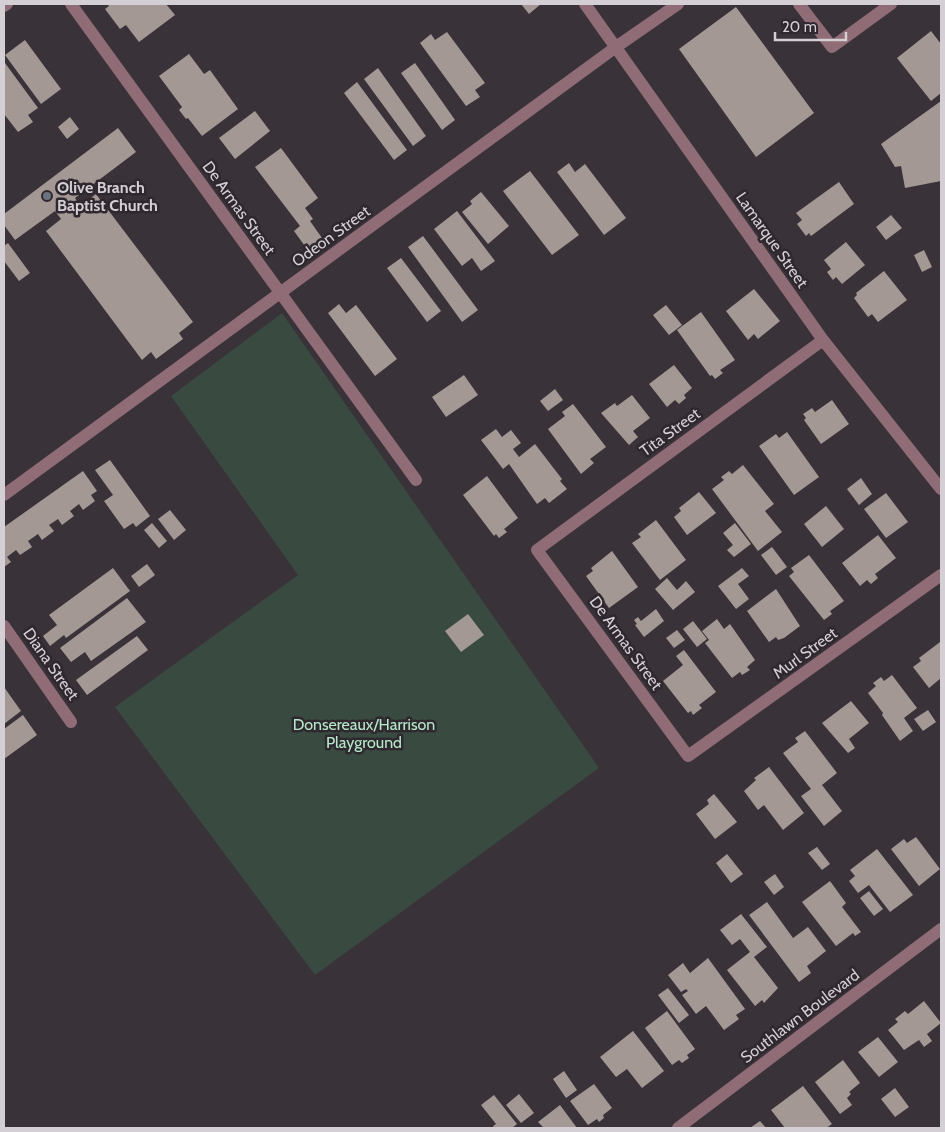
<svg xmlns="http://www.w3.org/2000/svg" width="945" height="1132" font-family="Cabin,sans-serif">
<rect width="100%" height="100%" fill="#393239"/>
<path fill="#394a40" d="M282,313L599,768L315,975L115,707L298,575L171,396Z"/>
<path fill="#a49894" d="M107,4H166L175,15L139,42L126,25L120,29L105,9L109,6Z
M521,4H541L529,14Z
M736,7L814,113L756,157L679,49Z
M931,31L941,44V93L931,101L897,58Z
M447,32L485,83L475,90L480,97L466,106L420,43L431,34L435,40Z
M25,40L61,89L41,104L5,55Z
M189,54L204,74L210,70L238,109L202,136L188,118L186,119L179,110L182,107L159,76Z
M5,63L38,108L28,115L33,122L18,132L4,114Z
M415,63L455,120L442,130L401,73Z
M378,68L426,136L413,146L364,79Z
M357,82L407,150L394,160L344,93Z
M941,101V181L905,188L901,166L895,167L881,144Z
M255,111L270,131L235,159L219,138Z
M70,117L79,129L67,139L58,127Z
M118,128L136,152L75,198L80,206L96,194L193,322L179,333L183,339L156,359L151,352L142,360L46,231L61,219L55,211L15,240L4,225V214Z
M281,148L318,198L305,208L313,219L310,221L322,238L307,249L294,231L300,226L255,167Z
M569,163L575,172L585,164L626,218L604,235L557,172Z
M530,171L579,235L552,255L503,191Z
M839,182L854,204L811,236L809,233L806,236L797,224L802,220L796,213Z
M481,192L509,226L488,244L462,212L472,204L470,201Z
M457,211L495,261L481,271L472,258L462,266L434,229Z
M891,215L902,228L886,240L876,227Z
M423,236L478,310L462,322L408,247Z
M846,242L865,265L842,284L836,277L833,280L827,272L831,269L824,260Z
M8,243L30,273L19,281L4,261V246Z
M924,250L932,267L922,272L914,255Z
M401,258L441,311L427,322L387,268Z
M884,271L907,300L878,322L872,314L868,317L854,298L857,295L856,293Z
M754,289L780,321L758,339L754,334L748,340L726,311Z
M339,304L346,313L356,305L397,359L375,376L328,313Z
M666,305L682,325L669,335L653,315Z
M701,312L735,360L720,370L723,373L715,379L712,375L710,376L677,330Z
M674,365L692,388L684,395L686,398L679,404L675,400L667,407L649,384Z
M464,375L478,395L446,417L432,397Z
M555,389L563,400L548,411L540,401Z
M632,395L650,418L633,431L638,437L629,445L601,413L615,403L617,406Z
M832,400L849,424L821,444L804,420L806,418L803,414L812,408L815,412Z
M573,404L606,447L590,459L594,463L581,474L548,429L565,416L562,412Z
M496,429L502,437L511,430L521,443L513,449L519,457L535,444L562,479L560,481L567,489L549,503L545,498L537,504L509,464L503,469L481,440Z
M787,432L819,477L794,495L759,446L776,434L779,438Z
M110,460L150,516L136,527L133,523L124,529L104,501L113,495L95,470Z
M743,465L774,504L765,511L782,532L758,551L712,489L724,480L721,477L729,471L732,474Z
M83,471L97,491L91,495L95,501L83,510L79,504L70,511L74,516L62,525L58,519L49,525L54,531L42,540L38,534L28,541L32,547L20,555L16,550L7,557L11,562L4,567V527Z
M487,476L518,518L504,529L507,532L499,538L496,534L494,536L463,495Z
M861,478L872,494L859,505L847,489Z
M699,492L716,513L687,535L674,517L681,511L679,508Z
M886,493L908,522L886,538L864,509Z
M826,506L844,529L822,547L804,524Z
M170,510L186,530L174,540L158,519Z
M656,520L686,560L660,580L632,543L641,537L638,534Z
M152,523L167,541L159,548L144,530Z
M735,523L751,544L734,557L727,550L733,545L723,533Z
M878,535L896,558L875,574L878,578L871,584L867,580L860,586L842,563Z
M772,547L787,567L776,575L761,555Z
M612,551L638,587L609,608L586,576L593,571L591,568Z
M809,555L844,601L830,611L832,614L824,620L789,576L794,572L791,568Z
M147,564L155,575L139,587L131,576Z
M113,568L130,591L66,638L64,635L50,646L43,636L57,625L49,615Z
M742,568L749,576L738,584L749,599L736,609L718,586Z
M667,578L677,590L686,581L695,592L673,610L655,589Z
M776,589L800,626L784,638L778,640L776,637L769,642L747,611Z
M127,598L146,622L91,661L85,652L71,662L60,648Z
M656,609L664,621L644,637L635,625L637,624L634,620L638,617L641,621Z
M468,614L484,635L461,652L445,631Z
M717,619L724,629L730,624L755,660L747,667L750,670L742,675L740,672L732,678L705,643L709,640L702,631Z
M693,621L707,639L697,647L683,629Z
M677,630L685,640L674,648L666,638Z
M137,636L148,650L87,695L76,680Z
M940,642L941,678L929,688L913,667L921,661L919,658Z
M684,650L716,692L699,705L702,708L693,715L691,711L688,713L663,681L683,665L676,656Z
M892,675L917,708L904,718L913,731L900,741L882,715L883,713L868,693L876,686L873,683L881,677L884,681Z
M4,687L21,711L4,724Z
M851,701L869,723L849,739L855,748L848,753L822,723Z
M928,710L936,722L923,731L914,719Z
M23,715L37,735L4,759V729Z
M805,731L837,773L822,785L842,811L824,826L801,796L811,789L783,753L798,742L795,738Z
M769,767L804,813L783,830L764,805L758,810L744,791L756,780L754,778Z
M714,794L737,822L715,839L696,814L709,804L707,800Z
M916,837L940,869L919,886L891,849L904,839L907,843Z
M817,847L830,864L822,870L808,853Z
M877,849L913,895L890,912L869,885L858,893L849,881L855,876L850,870Z
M727,854L743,874L731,883L716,863Z
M775,874L784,887L774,895L764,882Z
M830,881L846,903L842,907L861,932L855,936L853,933L836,946L802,902Z
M869,891L883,909L874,916L860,898Z
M767,902L793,938L808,927L826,951L807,966L811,973L799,982L749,915Z
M741,914L767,947L754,957L778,988L764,1003L762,1000L755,1006L727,970L750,952L740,939L732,945L720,930Z
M708,958L745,1009L736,1015L739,1019L724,1030L706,1006L696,1014L682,995L688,991L686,989L681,992L668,975L683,963L690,973Z
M668,988L689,1015L679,1023L658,995Z
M924,1001L941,1023L927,1034L932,1041L924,1047L919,1040L904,1050L888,1030L898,1022L895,1019L905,1011L908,1014Z
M667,1011L695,1049L687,1055L689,1058L682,1063L679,1060L672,1065L645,1028Z
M633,1031L664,1071L642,1088L627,1069L616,1077L600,1057Z
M878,1037L898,1062L879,1077L858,1052Z
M843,1060L860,1083L849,1092L851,1094L847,1098L852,1105L840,1114L815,1082Z
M564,1071L577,1090L566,1098L553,1079Z
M594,1084L612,1108L603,1115L604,1118L599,1122L597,1119L588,1125L570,1101Z
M803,1086L832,1124L826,1128H785L771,1110Z
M895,1088L909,1107L895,1117L881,1099Z
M519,1094L534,1113L521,1123L506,1105Z
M494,1095L517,1124L512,1128H494L493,1126L496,1124L481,1105Z
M560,1105L577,1128H544L538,1122Z
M760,1121L766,1128H750Z"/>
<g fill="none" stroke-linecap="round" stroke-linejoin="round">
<path stroke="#906d76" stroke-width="12" d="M71,4L416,480
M585,4L823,340L941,489
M799,4L832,47L891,4
M4,6L7,4
M823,340L537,550L688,756L941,575
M4,495L616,47L678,4
M4,626L71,722
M678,1128L941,929"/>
</g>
<circle fill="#6b7280" stroke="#2f282f" stroke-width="2" cx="47" cy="196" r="5"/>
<g text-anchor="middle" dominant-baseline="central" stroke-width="5" stroke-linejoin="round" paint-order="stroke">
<g font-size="16" font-weight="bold" fill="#d4cfd4" stroke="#2f282f" text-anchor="start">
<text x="57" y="187">Olive Branch<tspan x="57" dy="18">Baptist Church</tspan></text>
</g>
<g font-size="16" fill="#d4cfd4" stroke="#2f282f">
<text transform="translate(239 208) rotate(54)">De Armas Street</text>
<text transform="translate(331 236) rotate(-36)">Odeon Street</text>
<text transform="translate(772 240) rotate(55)">Lamarque Street</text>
<text transform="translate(670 432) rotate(-36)">Tita Street</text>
<text transform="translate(626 643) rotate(54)">De Armas Street</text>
<text transform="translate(805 653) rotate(-36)">Murl Street</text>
<text transform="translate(51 664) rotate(55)">Diana Street</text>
<text transform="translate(800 1016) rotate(-37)">Southlawn Boulevard</text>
</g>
<g font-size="16" fill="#b2eac9" stroke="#2f282f">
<text x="364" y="724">Donsereaux/Harrison<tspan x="364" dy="18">Playground</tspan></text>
</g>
</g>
<rect width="945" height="1132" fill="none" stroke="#d4cfd4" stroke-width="10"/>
<path d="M775 32v8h71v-8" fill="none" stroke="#d4cfd4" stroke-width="2.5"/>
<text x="782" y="32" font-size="15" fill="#d4cfd4" stroke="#2f282f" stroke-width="4" paint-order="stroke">20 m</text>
</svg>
